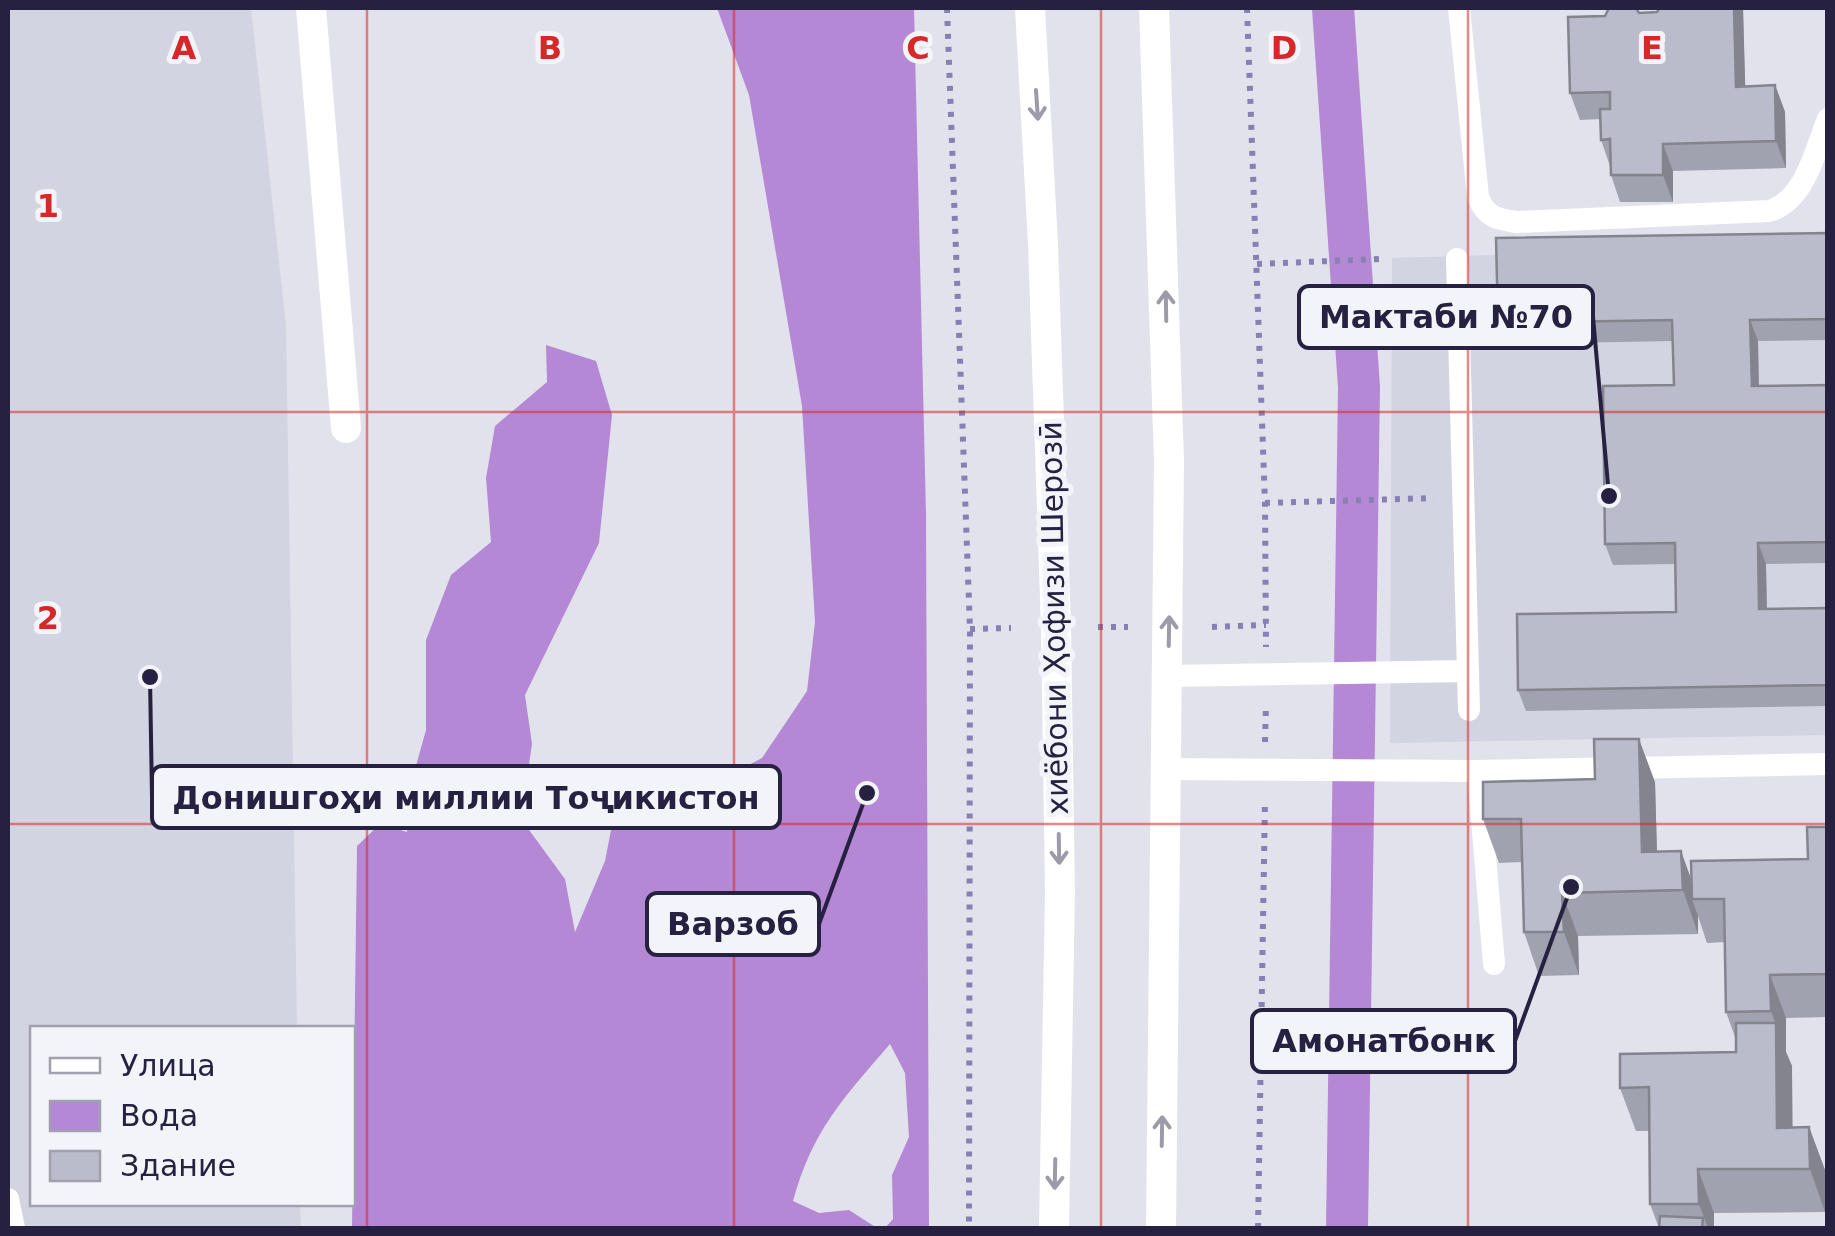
<svg xmlns="http://www.w3.org/2000/svg" width="1835" height="1236" font-family="'DejaVu Sans',sans-serif">
<rect width="100%" height="100%" fill="#e2e2ed"/>
<path fill="#d3d4e1" d="M8,8H251L286,325L297,1028H32V1204H300L301,1228H8Z
M1827,245V735L1390,743L1392,258Z"/>
<path fill="#b588d5" d="M717,8H914L926,514L929,1228H885L893,1219L892,1175L909,1137L905,1073L890,1044C843,1099 813,1129 793,1201L819,1213L849,1210L877,1228H352L357,846L380,824L407,832L412,780L426,730V640L451,575L491,542L486,478L495,426L547,382L546,345L596,361L612,415L599,543L525,695L532,744L521,819L565,879L575,932L605,861L618,794L690,796L762,758L807,691L815,622L802,406L749,95Z"/>
<g fill="none" stroke-linecap="round" stroke-linejoin="round">
<path stroke="#b588d5" stroke-width="42" d="M1333,8L1359,387L1347,1228"/>
<path stroke="#8781b3" stroke-width="6" stroke-dasharray="5 8" stroke-linecap="butt" d="M947,8L970,629L969,1228
M1247,8L1265,503L1266,647
M1257,264L1379,259
M1265,503L1434,498
M1098,627H1128
M1212,627L1266,625
M970,629L1011,628
M1265,742L1266,705
M1258,1228L1265,800"/>
<path stroke="#fff" stroke-width="22" d="M1459,8L1478,197C1486,217 1496,219 1516,222L1769,211C1805,201 1815,151 1828,119
M1457,259L1469,710
M1168,676L1468,671
M1167,769L1478,771L1828,764
M1478,771L1494,964
M8,1199L14,1228"/>
<path stroke="#fff" stroke-width="30" d="M311,8L346,428"/>
<path stroke="#fff" stroke-width="30" d="M1030,8L1043,244L1056,628L1060,892L1054,1228
M1154,8L1169,462L1161,1228"/>
</g>
<path fill="#a1a2af" d="M1660,8H1743L1745,86L1775,85L1785,112L1786,168L1673,171V202H1620L1611,175L1610,166L1601,140V119L1580,120L1570,93L1605,16L1657,12Z
M1828,233V340L1758,341L1759,386L1828,385V563L1766,564L1767,609L1828,608V706L1526,711L1518,690L1676,612L1675,564L1613,565L1605,544L1674,385L1673,341L1505,344L1498,323Z
M1595,779L1655,782L1657,852L1692,880L1808,859L1828,827V1017L1786,1018V1052L1792,1066V1127H1809L1825,1170V1212L1714,1213V1228H1659L1650,1204V1131H1636L1620,1088L1736,1052V1040L1726,1012L1725,942L1707,943L1698,916V934L1578,936L1579,975L1539,976L1524,932L1522,862L1499,863L1483,819Z"/>
<path fill="#83848e" d="M1734,8H1743L1746,114L1736,87Z
M1775,85L1785,112L1786,168L1776,141Z
M1663,144L1673,171V202L1663,175Z
M1750,320L1758,341L1759,407L1752,386Z
M1758,543L1766,564L1767,630L1759,609Z
M1639,739L1655,782L1658,891L1642,852Z
M1681,851L1697,895L1692,899L1698,916V934L1683,890Z
M1562,893L1578,936L1579,975L1564,932Z
M1770,975L1786,1018V1052L1792,1066L1793,1171L1777,1128L1776,1025L1771,1011Z
M1809,1127L1825,1170V1212L1810,1169Z
M1698,1169L1714,1213V1228H1708L1699,1204Z"/>
<path fill="#bbbccb" stroke="#83848e" stroke-width="2.5" d="M1609,8H1636L1639,13L1657,12L1660,8H1734L1736,87L1775,85L1776,141L1663,144V175H1611L1610,139L1601,140L1600,109H1610V92L1570,93L1568,17L1605,16Z
M1828,233V319L1750,320L1752,386L1828,385V542L1758,543L1759,609L1828,608V685L1518,690L1517,614L1676,612L1675,543L1605,544L1603,386L1674,385L1672,320L1498,323L1496,238Z
M1594,739H1639L1642,852L1681,851L1683,890L1562,893L1564,932H1524L1521,819H1483V782L1595,779Z
M1807,827H1828V974L1770,975L1771,1011L1726,1012L1724,899H1692L1691,861L1808,859Z
M1736,1023H1776L1777,1128L1809,1127L1810,1169H1698L1699,1204H1650L1649,1087L1620,1088V1054L1736,1052Z
M1660,1216L1703,1218L1702,1228H1659Z"/>
<defs><path id="oneway-shaft" d="M-6 0H5M1.5-3L5.5 0L1.5 3" fill="none" stroke-width="1.6" stroke-linecap="round" stroke-linejoin="round" transform="scale(2.5)"/></defs>
<g stroke="#9d9ba9">
<use href="#oneway-shaft" transform="translate(1037 105) rotate(86)"/>
<use href="#oneway-shaft" transform="translate(1166 306) rotate(-91)"/>
<use href="#oneway-shaft" transform="translate(1169 631) rotate(-89)"/>
<use href="#oneway-shaft" transform="translate(1059 849) rotate(89)"/>
<use href="#oneway-shaft" transform="translate(1162 1131) rotate(-89)"/>
<use href="#oneway-shaft" transform="translate(1055 1174) rotate(91)"/>
</g>
<path fill="none" stroke="#d62828" stroke-width="2.5" stroke-opacity="0.55" d="M367,8V1228M734,8V1228M1101,8V1228M1468,8V1228M8,412H1828M8,824H1828"/>
<g text-anchor="middle" dominant-baseline="central" stroke-width="10" stroke-linejoin="round" paint-order="stroke">
<g font-size="30" fill="#262140" stroke="#f3f4f9">
<text transform="translate(1054 618) rotate(-91)">хиёбони Ҳофизи Шерозӣ</text>
</g>
</g>
<g font-size="32" text-anchor="middle" font-weight="bold" fill="#d62828" stroke="#f3f4f9" stroke-width="10" stroke-linejoin="round" paint-order="stroke">
<text x="184" y="59">A</text>
<text x="550" y="59">B</text>
<text x="918" y="59">C</text>
<text x="1284" y="59">D</text>
<text x="1652" y="59">E</text>
<text x="48" y="217">1</text>
<text x="48" y="629">2</text>
</g>
<path fill="none" stroke="#262140" stroke-width="4" d="M1609 496L1593 317M150 677L152 797M867 793L819 924M1571 887L1515 1041"/>
<g fill="#262140" stroke="#f3f4f9" stroke-width="4">
<circle cx="1609" cy="496" r="10"/>
<circle cx="150" cy="677" r="10"/>
<circle cx="867" cy="793" r="10"/>
<circle cx="1571" cy="887" r="10"/>
</g>
<g fill="#f3f4f9" stroke="#262140" stroke-width="4">
<rect x="1299" y="286" width="294" height="62" rx="10"/>
<rect x="152" y="766" width="628" height="62" rx="10"/>
<rect x="647" y="893" width="172" height="62" rx="10"/>
<rect x="1252" y="1010" width="263" height="62" rx="10"/>
</g>
<g font-size="32" text-anchor="middle" font-weight="bold" fill="#262140">
<text x="1446" y="328">Мактаби №70</text>
<text x="466" y="809">Донишгоҳи миллии Тоҷикистон</text>
<text x="733" y="935">Варзоб</text>
<text x="1384" y="1052">Амонатбонк</text>
</g>
<rect width="1835" height="1236" fill="none" stroke="#262140" stroke-width="20"/>
<rect x="30" y="1026" width="325" height="180" fill="#f3f4f9" stroke="#a1a0af" stroke-width="2.5"/>
<rect x="50" y="1058" width="50" height="15" fill="#ffffff" stroke="#a1a0af" stroke-width="2.5"/>
<text x="120" y="1076" font-size="30" fill="#262140">Улица</text>
<rect x="50" y="1101" width="50" height="30" fill="#b588d5" stroke="#a1a0af" stroke-width="2.5"/>
<text x="120" y="1126" font-size="30" fill="#262140">Вода</text>
<rect x="50" y="1151" width="50" height="30" fill="#bbbccb" stroke="#a1a0af" stroke-width="2.5"/>
<text x="120" y="1176" font-size="30" fill="#262140">Здание</text>
</svg>
